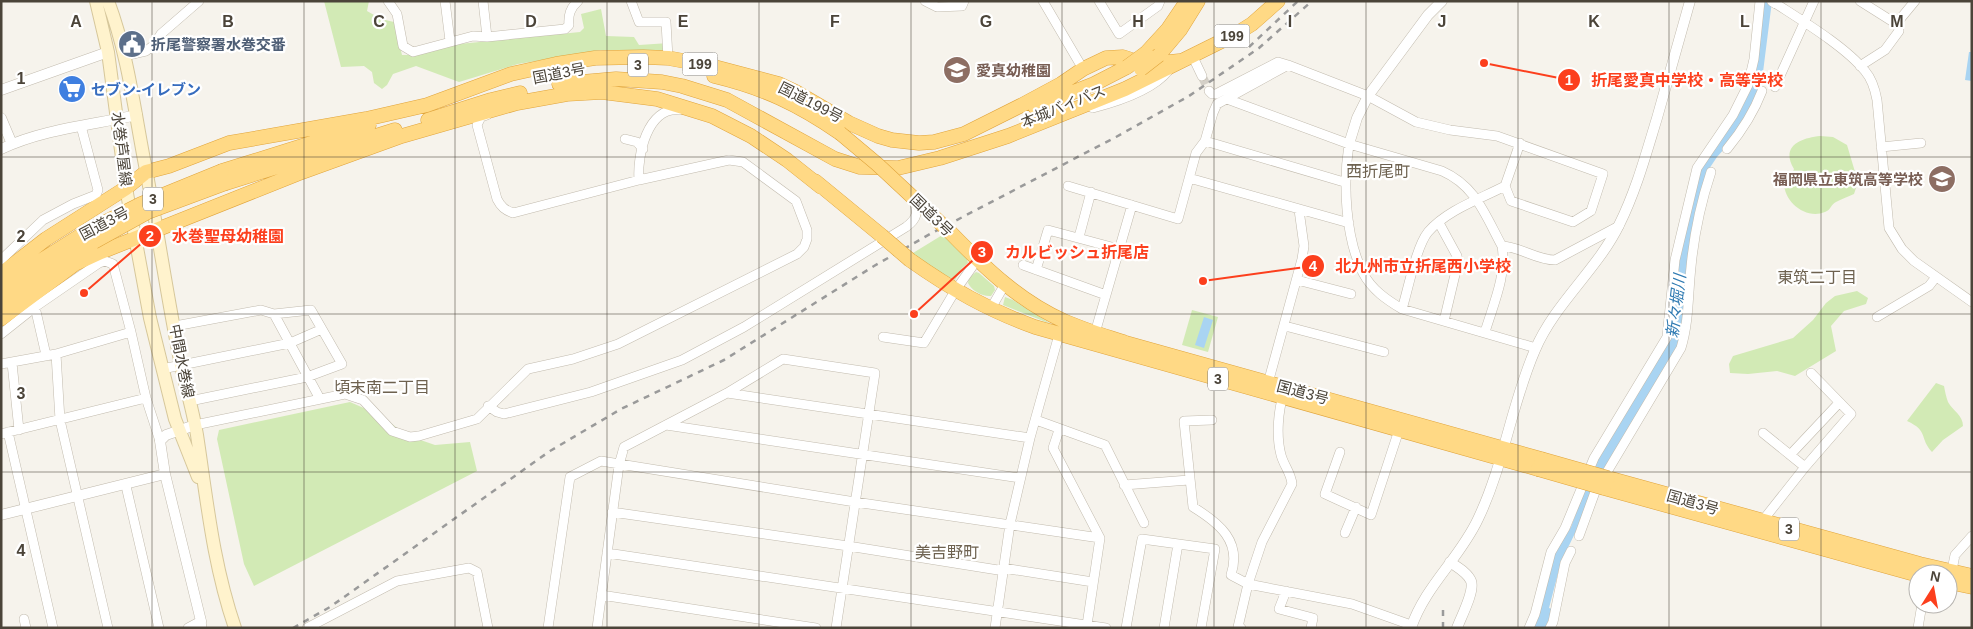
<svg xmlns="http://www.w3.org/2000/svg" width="1973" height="629" font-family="Helvetica,'Noto Sans JP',sans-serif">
<rect width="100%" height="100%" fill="#f6f3ec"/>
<path fill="#d2eab5" d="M324,1H369L367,11L381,19L394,22L402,55H415L459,44L580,32L584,28L581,14L601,9L606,36L634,37L639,45L669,43L670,52L601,50L518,64L459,82L416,66L393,74L387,85L382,89L374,83L372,72L364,66L341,67Z
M1820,136L1833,137L1847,145L1858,182L1854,194C1848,197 1841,199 1836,202C1831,204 1831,210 1825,212C1806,220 1784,202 1784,183L1791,176L1794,169C1780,146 1801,138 1820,136Z
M944,234L967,259L968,263L962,268L955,280L928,266L913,253Z
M976,272L979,273L994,286L995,290L991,296C983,297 972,291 968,283L969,278Z
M1857,291L1868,298L1866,304L1844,311L1831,326L1836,351L1795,376L1777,371L1748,374L1730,373L1729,364L1733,356L1793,338L1813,320L1826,303L1835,296Z
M1005,297L1013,300L1051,324L1003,305Z
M1192,310L1218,317L1208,352L1182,345Z
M1936,383L1944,386C1945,391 1946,397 1948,402C1953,411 1963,415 1963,426L1943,440L1932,452C1919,438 1929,431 1907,421Z
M350,402L382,416L406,435L435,445L470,442L477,471L254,586L244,564L217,439L219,430Z"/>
<path fill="#a9d4f2" d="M1762,1H1772L1761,88L1733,139L1717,157L1709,169L1681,342L1578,527L1561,562L1549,608L1552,609L1546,628H1533L1555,553L1571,527L1595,461L1669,338L1676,266L1697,174L1747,96Z
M1969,52H1972V81L1965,80Z
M1204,317L1213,320L1204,348L1195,345Z"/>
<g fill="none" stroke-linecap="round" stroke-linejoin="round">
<path stroke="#d4d0c8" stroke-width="9" stroke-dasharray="9 4.5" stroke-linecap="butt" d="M1202,76L1209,91"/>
<g stroke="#c2bbae" stroke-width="10">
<path id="minor" d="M388,1L397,14L403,46L413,52L473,36L487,37L565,29L569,25C568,15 570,8 578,1
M445,1L450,41
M483,1L487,37
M631,1L639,22H666L668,58
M925,1L937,7L962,6L964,1
M1043,1L1083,69
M1099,1L1119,34L1158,6L1160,1
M1860,1L1898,25L1899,31L1885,50L1860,66
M1775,3C1801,20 1846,47 1865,71C1872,79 1875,89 1877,100L1889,228L1902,249L1914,261L1972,302
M1896,24L1915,1
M1192,55L1202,76
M124,56L146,51L154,45L161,34L199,1
M1775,87L1814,1
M1209,91L1212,94H1216L1278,62L1288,65
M1227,99L1349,144L1442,171C1476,186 1485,215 1502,246C1507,275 1493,305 1485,332
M1093,108C1116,102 1153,90 1168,71
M487,115L481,117L477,125L497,199C501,207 505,210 513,213L639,180C637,156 647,106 680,110
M625,139L637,142L643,149
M1205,141L1344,182
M1349,144C1343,183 1345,237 1363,273C1372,290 1387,300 1402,309L1536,348
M1881,147L1921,143
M1727,149C1741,132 1754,112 1762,91
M1189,178L1349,223
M1068,186L1178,219L1196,153L1205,141L1213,113L1217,104L1288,65L1368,96L1416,122L1450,130L1497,136L1603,174L1591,211L1573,222L1511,201L1505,186
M1439,223L1457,256L1458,262L1444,321
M1079,237L1091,192
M1502,246C1521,247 1536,260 1555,260L1619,226
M1,260L43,220L73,204L96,195L98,190L81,126
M1023,265L1106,295
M1036,270L1048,230L1119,249
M1297,280L1351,294
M35,307L46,355
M1402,309C1408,290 1416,247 1428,232C1447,210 1480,199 1505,186L1520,143
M990,310L1005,284
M274,314L320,399
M1877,317L1929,286L1936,277
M175,326L261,310L274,314L311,310L342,364L307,377L190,401
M1285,326L1384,352
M1095,333L1132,205
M1,334L35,307L99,263L105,261L113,264L131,332L146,398L160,441
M883,337L924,343L955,291L977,260
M56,354L60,420L108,628
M12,363L19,430
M1,364L56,354L131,332
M162,369L290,343L322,329
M1268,383L1302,259L1304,246L1299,210
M727,393L1030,438
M488,406L497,412L504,414L591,392L682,360L744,327L906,227C917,219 919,212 913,200
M1036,420L1105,445L1144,523
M1212,420L1184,421L1193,507C1219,523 1242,541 1231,575L1248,584L1352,604L1411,625
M195,425L345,394L363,400L392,431L410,437L419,436L477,419L528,369L573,359L618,344L797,254L804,247L807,239V230L796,201L743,162L729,160L639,180
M666,425L1020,478
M1059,430L1053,448L1100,538L1087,625
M8,432L53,628
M1763,433L1805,467
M1,434L146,398
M1340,452L1325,494L1371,515L1399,430
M1790,455L1837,405
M1124,485L1189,480
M126,486L159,628
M612,512L848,546L998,570L1003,568L1093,582
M1760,524L1805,467L1851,414L1811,373
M1345,533L1356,507
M1579,536L1595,492L1681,348C1689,322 1688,294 1691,267C1694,235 1701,202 1711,172
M607,553L1106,628
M1951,575L1955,555L1972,536
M1286,591L1279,609L1313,618L1311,628
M601,595L816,628
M24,619L26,628
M188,628L201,621L202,628
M307,628L397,581L469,568L477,572L488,628
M548,628L570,477L601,461L855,502L1100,538
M597,628L619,465L624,447L727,393L783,359L875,373L836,628
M995,628L1010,524L1030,438L1060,331
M1126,628L1142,539L1215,549L1201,628
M1164,628L1178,544
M1241,628L1238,627L1248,584L1262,542L1292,484C1291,473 1284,466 1281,455C1276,436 1278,411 1284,392
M1529,628L1535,614L1551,552L1565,528L1594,458L1667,337L1675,260L1697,168L1733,115L1748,85L1754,59L1760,1
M1550,628L1553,622L1565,563L1571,551
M1918,628L1922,604"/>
</g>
<g stroke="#c2bbae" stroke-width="11">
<path id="tertiary" d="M1772,1L1775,3
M1,90L108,52
M1,118L12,144
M1349,144L1357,118L1368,96L1428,15L1442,1
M1,149C43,129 92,125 137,115
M195,425L166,435L160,441L165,474L201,621
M1,515L165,474
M1450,562C1457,567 1468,573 1471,581C1475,591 1461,617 1457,628
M1411,628C1425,586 1460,558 1478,519C1504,465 1511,405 1535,350C1555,303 1597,270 1619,225C1636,191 1646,154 1657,118C1668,79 1679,40 1690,1"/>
</g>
<g stroke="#d6c79b" stroke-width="14">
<path id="secondary" d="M96,1L108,52L126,188L150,318L175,419L198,477
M108,1C129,57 135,116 147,175C159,238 168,302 181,365C186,388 193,411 197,435C207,501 213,564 235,628"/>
</g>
<g stroke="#e0a43c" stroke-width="15">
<path id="trunk" d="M1146,53L1168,29L1187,1
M1159,55L1180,30L1198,1
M714,76C764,88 798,104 840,133
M559,84L616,79L662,82L682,86L727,100L835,159L860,167L898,168L940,158L1008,136L1125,89L1236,34L1252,24L1278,1
M1035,107L1094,84L1127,67
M428,120L491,100L520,93
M222,171L369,125
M815,181L882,236
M226,183L395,130
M950,232C984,267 1019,301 1064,321C1084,330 1105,336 1126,343L1541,459
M910,260C951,289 988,310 1035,327L1538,469
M1,274L46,239L126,188L146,172L169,166L229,143L366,119L427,105L511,74L556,64L595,58L643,57L668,58L711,66L779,84L796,92L849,123L878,136L892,140L919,143L934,142L964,134L1022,105L1061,84L1083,69L1106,58L1123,57L1132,60L1160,63L1179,61
M1,290L37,263L86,232
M1,306L30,284L94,242
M1,319L75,264L101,252L297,174L402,136L517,103L567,94L602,92L657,99L712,116L751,136L787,160L821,187
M1608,478L1920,564L1972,576
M1604,488L1918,575
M1948,582L1972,587"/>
</g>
<use href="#minor" stroke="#fff" stroke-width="9"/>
<use href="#tertiary" stroke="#fff" stroke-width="10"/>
<use href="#secondary" stroke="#fff3cd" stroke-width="12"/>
<use href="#trunk" stroke="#ffd985" stroke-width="14"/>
<path stroke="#9a9a9a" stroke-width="2.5" stroke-dasharray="6 6" stroke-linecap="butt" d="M1249,47L1298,1
M293,628L330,607L550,451L621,409L724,360L874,266L930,234L1116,137L1189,96L1259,48L1312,1
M1443,628V609"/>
<g stroke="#e0a43c" stroke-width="15" stroke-linecap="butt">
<path id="trunk-bridge" d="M1127,67L1146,53
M1141,69L1159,55
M840,133L877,164L950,232
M86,232L141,204L222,171
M882,236L910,260
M94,242L148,212L226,183
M1541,459L1608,478
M1538,469L1604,488"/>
</g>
<use href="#trunk-bridge" stroke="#ffd985" stroke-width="14"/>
</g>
<path fill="none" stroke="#4b4439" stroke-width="1" stroke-opacity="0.55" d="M152,1V628M304,1V628M455,1V628M607,1V628M759,1V628M911,1V628M1062,1V628M1214,1V628M1366,1V628M1518,1V628M1669,1V628M1821,1V628M1,157H1972M1,314H1972M1,472H1972"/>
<defs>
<g id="civic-disc" transform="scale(1.4375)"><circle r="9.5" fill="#5c6f8a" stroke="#fff"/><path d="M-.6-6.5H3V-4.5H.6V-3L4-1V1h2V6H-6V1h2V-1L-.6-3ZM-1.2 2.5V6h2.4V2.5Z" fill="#fff"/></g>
<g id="school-disc" transform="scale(1.4375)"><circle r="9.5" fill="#8d6e63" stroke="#fff"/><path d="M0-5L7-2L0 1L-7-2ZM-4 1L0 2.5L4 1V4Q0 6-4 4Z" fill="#fff"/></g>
<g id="supermarket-disc" transform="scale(1.4375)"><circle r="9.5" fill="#3f7fe0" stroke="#fff"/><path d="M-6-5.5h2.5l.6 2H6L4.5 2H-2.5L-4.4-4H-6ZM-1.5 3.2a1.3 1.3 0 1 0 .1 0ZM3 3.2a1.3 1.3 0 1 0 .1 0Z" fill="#fff"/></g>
</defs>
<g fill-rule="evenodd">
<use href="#civic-disc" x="132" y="44"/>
<use href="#school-disc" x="957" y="70"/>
<use href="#supermarket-disc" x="72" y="89"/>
<use href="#school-disc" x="1942" y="179"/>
</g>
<g text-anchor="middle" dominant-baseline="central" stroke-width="4.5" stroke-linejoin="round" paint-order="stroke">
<g fill="#fff" stroke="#817c74" stroke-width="1">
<rect x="1214.5" y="24.5" width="35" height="23" rx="4"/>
<rect x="682.5" y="52.5" width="35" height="23" rx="4"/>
<rect x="628" y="53.5" width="20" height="23" rx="4"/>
<rect x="143" y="187.5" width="20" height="23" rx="4"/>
<rect x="1208" y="367.5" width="20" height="23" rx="4"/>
<rect x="1779" y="517.5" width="20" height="23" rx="4"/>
</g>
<g font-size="14" font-weight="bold" fill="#4b4439">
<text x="1232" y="36">199</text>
<text x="700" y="64">199</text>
<text x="638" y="65">3</text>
<text x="153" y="199">3</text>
<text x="1218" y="379">3</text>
<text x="1789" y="529">3</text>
</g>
<g font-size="15" font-weight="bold" fill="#4e5e75" stroke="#fff" text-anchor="start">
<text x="151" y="44">折尾警察署水巻交番</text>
</g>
<g font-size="15" font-weight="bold" fill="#785e54" stroke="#fff" text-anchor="start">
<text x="976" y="70">愛真幼稚園</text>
<text x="1923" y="179" text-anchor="end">福岡県立東筑高等学校</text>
</g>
<g font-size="15" fill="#4b4439" stroke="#fff">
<text transform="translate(559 73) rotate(-11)">国道3号</text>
<text transform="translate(811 102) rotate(27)">国道199号</text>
<text transform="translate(1063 106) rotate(-22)">本城バイパス</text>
<text transform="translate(122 149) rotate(83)">水巻芦屋線</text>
<text transform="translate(932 215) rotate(44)">国道3号</text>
<text transform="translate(104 223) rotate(-28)">国道3号</text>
<text transform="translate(182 361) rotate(79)">中間水巻線</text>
<text transform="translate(1303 392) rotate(15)">国道3号</text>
<text transform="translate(1693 502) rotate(16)">国道3号</text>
</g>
<g font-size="15" font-weight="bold" fill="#366cbe" stroke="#fff" text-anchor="start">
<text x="91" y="89">セブン-イレブン</text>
</g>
<g font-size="16" fill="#6e6250" stroke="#fff">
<text x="1378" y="171">西折尾町</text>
<text x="1817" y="277">東筑二丁目</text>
<text x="382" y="387">頃末南二丁目</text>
<text x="947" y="552">美吉野町</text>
</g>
<g font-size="16" font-style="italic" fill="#2e7ab2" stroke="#fff">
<text transform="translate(1676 306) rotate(-83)">新々堀川</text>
</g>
</g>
<g font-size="16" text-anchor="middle" font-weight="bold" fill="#4b4439" stroke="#fff" stroke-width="4.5" stroke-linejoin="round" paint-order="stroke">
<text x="76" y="27">A</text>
<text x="228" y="27">B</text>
<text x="379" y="27">C</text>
<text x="531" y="27">D</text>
<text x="683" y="27">E</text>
<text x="835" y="27">F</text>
<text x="986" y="27">G</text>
<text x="1138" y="27">H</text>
<text x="1290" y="27">I</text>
<text x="1442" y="27">J</text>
<text x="1594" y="27">K</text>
<text x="1745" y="27">L</text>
<text x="1897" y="27">M</text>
<text x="21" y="84">1</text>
<text x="21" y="242">2</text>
<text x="21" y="399">3</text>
<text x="21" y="556">4</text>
</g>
<path fill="none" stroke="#fc3f1d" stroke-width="2" d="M1484 63L1569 80M84 293L150 236M914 314L982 252M1203 281L1313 266"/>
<g fill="#fc3f1d" stroke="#fff" stroke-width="2">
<circle cx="1484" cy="63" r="5"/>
<circle cx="84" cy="293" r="5"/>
<circle cx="914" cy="314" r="5"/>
<circle cx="1203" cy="281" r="5"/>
<circle cx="1569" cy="80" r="12"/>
<circle cx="150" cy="236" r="12"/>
<circle cx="982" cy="252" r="12"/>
<circle cx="1313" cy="266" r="12"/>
</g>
<g font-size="15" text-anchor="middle" font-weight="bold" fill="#fff">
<text x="1569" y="85">1</text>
<text x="150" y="241">2</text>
<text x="982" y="257">3</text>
<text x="1313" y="271">4</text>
</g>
<g font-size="16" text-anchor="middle" font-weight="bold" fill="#fc3f1d" stroke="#fff" stroke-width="4.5" stroke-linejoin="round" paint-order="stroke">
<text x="1687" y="86">折尾愛真中学校・高等学校</text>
<text x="228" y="242">水巻聖母幼稚園</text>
<text x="1077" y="258">カルビッシュ折尾店</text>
<text x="1423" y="272">北九州市立折尾西小学校</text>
</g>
<rect width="1973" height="629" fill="none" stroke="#4b4439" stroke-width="5"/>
<g transform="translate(1933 589) rotate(11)"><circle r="24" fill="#ffffff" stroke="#b7b4b0"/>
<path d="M0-4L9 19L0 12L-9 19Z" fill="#fc3f1d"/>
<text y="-8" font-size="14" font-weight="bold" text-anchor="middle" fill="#4b4439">N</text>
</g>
</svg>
